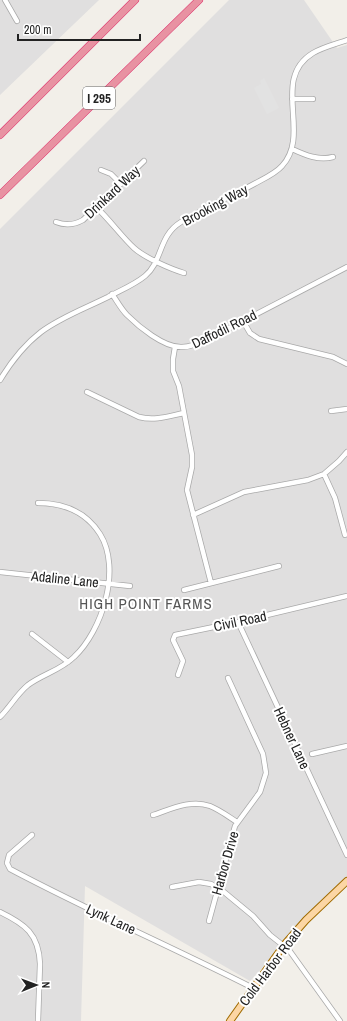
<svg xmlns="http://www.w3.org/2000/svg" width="347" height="1021" font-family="'Archivo Narrow',sans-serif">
<rect width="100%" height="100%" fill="#f2efe9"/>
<path fill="#e0dfdf" d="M0,0H99L0,95Z
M229,0H304L337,48L347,45V880L250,981L85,886L81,1021H0V229Z"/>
<path fill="#e2e2e2" d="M264,78L279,108L267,114L254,88L261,84L260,81Z"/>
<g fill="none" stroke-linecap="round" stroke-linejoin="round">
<g stroke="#a9a9a9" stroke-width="6">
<path id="minor" d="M5,0L17,21
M292,99H313
M292,149C305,155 319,161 333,157
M101,170L111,174L121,184
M96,207C110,220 121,236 134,248C145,258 171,269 184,273
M56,222C66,226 74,225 83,220L144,161
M112,294C117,301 121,309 127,315C138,326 164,348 182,347C194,347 205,340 216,335L347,267
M243,321L250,333L259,339L333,357L347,364
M175,347L173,359V371L179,386L192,455V467L187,490L211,583
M0,380C11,362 24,345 41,332C61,317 86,308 108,297C121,290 134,285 145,276C163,261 158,236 181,222C205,208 230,197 254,184C263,179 275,174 282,166C312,134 270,79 313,53C323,47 336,44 347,40
M87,392L139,417C155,421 169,416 184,413
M331,411L347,409
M324,474L335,498L345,535
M193,515L244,492L308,480L324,474L339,461L347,452
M0,572L130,586
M184,590L279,566
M238,622L347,855
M32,634L68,662
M178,675L183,661L173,640L175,635L238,622L347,596
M0,717C10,707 17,694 28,685C43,674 61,670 74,657C102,631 122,569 100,534C86,512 64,503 38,503
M312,754L347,746
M153,815C171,809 191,799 210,806C220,810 229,817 237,822
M32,835L9,855L7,863L10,869C89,911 172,947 253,988
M172,887L199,882L211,884L224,892L253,916L270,935L289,950L340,1021
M0,912C25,924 39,934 40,964L38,1021
M209,921L235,826L260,792L266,773L263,754L228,678"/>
</g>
<g stroke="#a06b00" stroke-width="8">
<path id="major" d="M230,1021L284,945L306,920L347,881"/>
</g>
<g stroke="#dc2a67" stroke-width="8">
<path id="highway" d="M0,135L135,0
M0,195L199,0"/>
</g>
<use href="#minor" stroke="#fff" stroke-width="4.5"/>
<use href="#major" stroke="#fcd6a4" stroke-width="6"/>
<use href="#highway" stroke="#e892a2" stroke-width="7"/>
</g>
<g text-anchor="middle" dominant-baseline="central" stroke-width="4" stroke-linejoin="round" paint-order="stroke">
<rect fill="#fff" stroke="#646464" stroke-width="1" x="83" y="87" width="32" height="22" rx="3"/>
<g font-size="13" font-weight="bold" fill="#222">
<text x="99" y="98">I 295</text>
</g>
<g font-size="14" fill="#222" stroke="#fff">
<text transform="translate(112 192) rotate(-43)">Drinkard Way</text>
<text transform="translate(215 205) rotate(-28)">Brooking Way</text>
<text transform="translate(224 329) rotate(-26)">Daffodil Road</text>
<text transform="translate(65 579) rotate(6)">Adaline Lane</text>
<text transform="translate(240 621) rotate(-12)">Civil Road</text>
<text transform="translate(292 738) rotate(65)">Hebner Lane</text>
<text transform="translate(225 863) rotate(-74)">Harbor Drive</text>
<text transform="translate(111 919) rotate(25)">Lynk Lane</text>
<text transform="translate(270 967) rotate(-53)">Cold Harbor Road</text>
</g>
<g font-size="15" letter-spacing="1" fill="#555" stroke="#fff">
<text x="146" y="603">HIGH POINT FARMS</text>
</g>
</g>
<g transform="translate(36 985) rotate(89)" stroke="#ffffff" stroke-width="3" paint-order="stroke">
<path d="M0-3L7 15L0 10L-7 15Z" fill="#222222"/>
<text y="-6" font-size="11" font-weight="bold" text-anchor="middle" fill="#222222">N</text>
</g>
<path d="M18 34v6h122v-6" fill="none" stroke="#222222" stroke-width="2"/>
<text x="24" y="34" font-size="12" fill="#222222" stroke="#ffffff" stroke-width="3" paint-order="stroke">200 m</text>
</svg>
